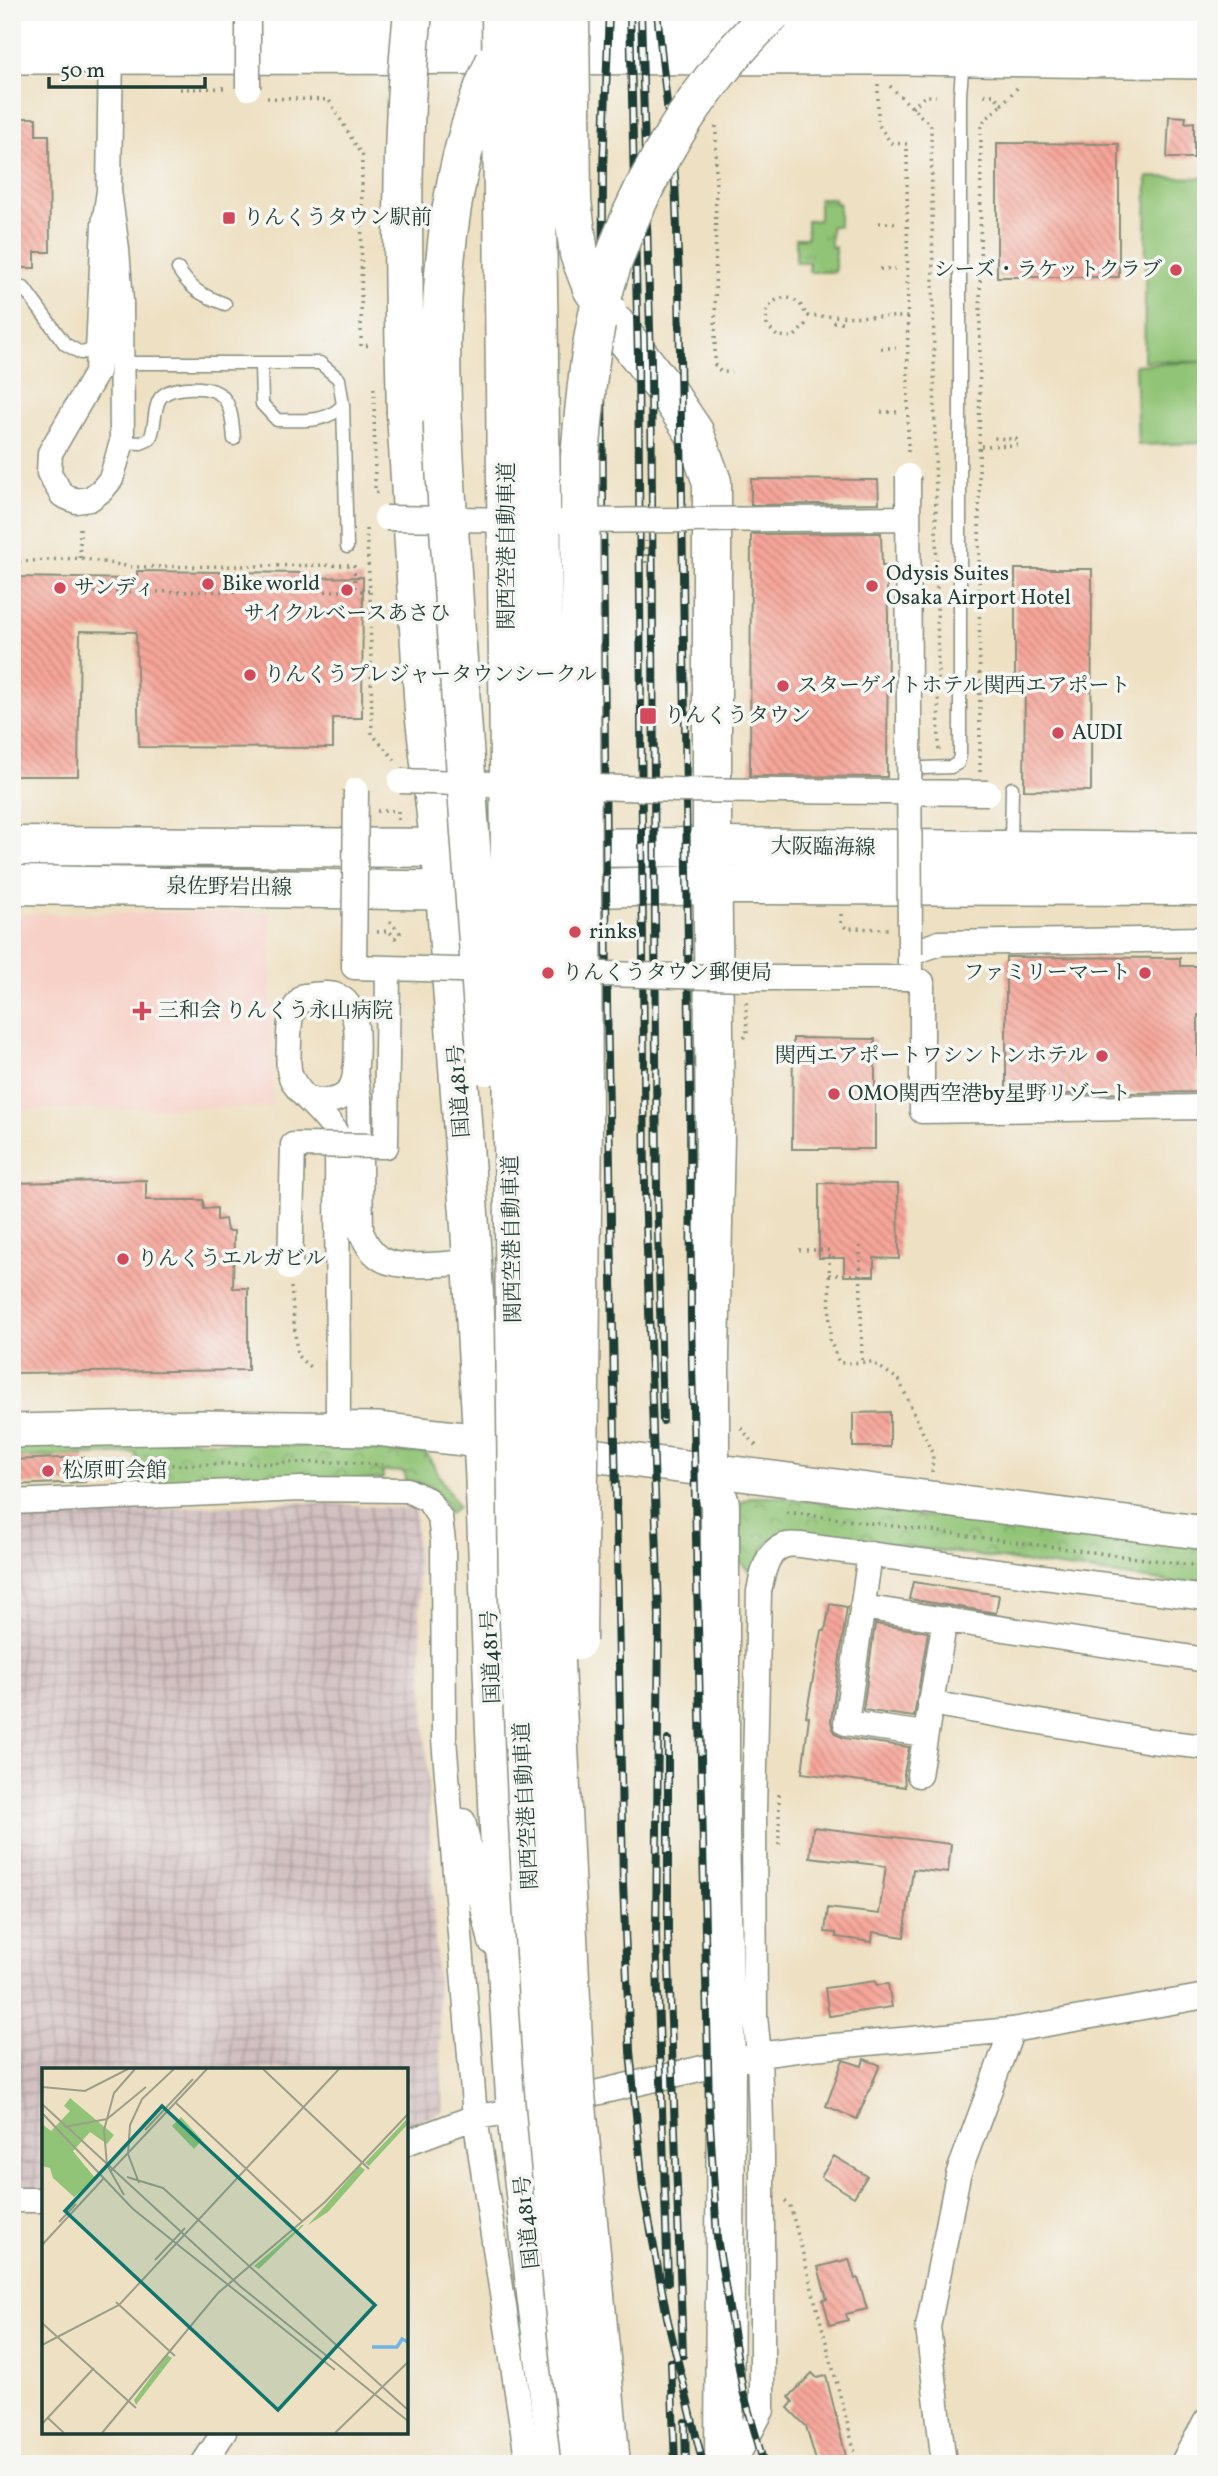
<svg xmlns="http://www.w3.org/2000/svg" width="1218" height="2476" font-family="Vollkorn,'Noto Serif JP',serif">
<defs>
<pattern id="industrial-grid" width="8" height="8" patternUnits="userSpaceOnUse" patternTransform="scale(1.75)"><rect width="8" height="8" fill="#d2bfc0"/><path d="M0 4h8M4 0v8" fill="none" stroke="#aa9c9d"/></pattern>
<pattern id="grass-tufts" width="24" height="20" patternUnits="userSpaceOnUse" patternTransform="scale(1.75)"><rect width="24" height="20" fill="#91c476"/><path d="M3 7l-1-3M5 7V3M7 7l1-3M15 17l-1-3M17 17v-4M19 17l1-3" fill="none" stroke="#76a062"/></pattern>
<pattern id="park-crowns" width="20" height="18" patternUnits="userSpaceOnUse" patternTransform="scale(1.75)"><rect width="20" height="18" fill="#91c476"/><path d="M2 6a3 3 0 1 1 6 0M12 15a3 3 0 1 1 6 0" fill="none" stroke="#76a062"/></pattern>
<pattern id="building-back-hatch" width="6" height="6" patternUnits="userSpaceOnUse" patternTransform="scale(1.75)"><rect width="6" height="6" fill="#f7a599"/><path d="M-1 5l2 2M0 0l6 6M5-1l2 2" fill="none" stroke="#c7887e"/></pattern>
</defs>
<rect width="100%" height="100%" fill="#f6f6f2"/>
<filter id="ink" filterUnits="userSpaceOnUse"><feTurbulence type="fractalNoise" baseFrequency=".0143" numOctaves="2"/><feDisplacementMap in="SourceGraphic" scale="14" xChannelSelector="R" yChannelSelector="G"/><feConvolveMatrix kernelMatrix="1 2 1 2 8 2 1 2 1" color-interpolation-filters="sRGB"/></filter>
<filter id="wash" filterUnits="userSpaceOnUse"><feTurbulence type="fractalNoise" baseFrequency=".00686" numOctaves="4" result="noise"/><feDisplacementMap in="SourceGraphic" scale="28" xChannelSelector="R" yChannelSelector="G"/><feGaussianBlur stdDeviation="1.57" result="paint"/><feColorMatrix in="noise" values="0 0 0 0 0 0 0 0 0 0 0 0 0 0 0 0 0 1.4 0 .05"/><feComposite in="paint" operator="in"/></filter>
<g filter="url(#wash)">
<rect width="100%" height="100%" fill="#eee0c2"/>
<path fill="#f7d1c8" d="M270,912L273,1107L12,1110V914Z"/>
<path fill="url(#industrial-grid)" d="M296,1502L415,1509L443,2111L406,2129V2070H44V2191H12V1516Z"/>
<path fill="url(#grass-tufts)" stroke="#588055" stroke-width="2" d="M819,198H834L835,203H839V226H831V247H835V272H809V262H796V238H807V221L819,220Z"/>
<path fill="url(#park-crowns)" stroke="#588055" stroke-width="2" d="M172,1439L426,1453L458,1507L449,1514L445,1503L432,1491V1486L405,1481L404,1472L383,1471V1479L139,1488L136,1453L12,1458V1446Z
M754,1497H778L924,1516L963,1515L1206,1546V1587L804,1532C769,1532 764,1543 754,1574L735,1558L738,1506L745,1500Z"/>
<path fill="#91c476" stroke="#588055" stroke-width="2" d="M1147,177L1206,178V443L1138,445L1135,365L1202,362L1144,361Z"/>
<g id="blocks">
<path fill="url(#building-back-hatch)" d="M1169,116L1186,117L1185,123L1194,122V158H1167Z
M12,118H36V135H49L50,252H35V268H12Z
M997,143L1119,144V277H997Z
M751,479L878,480L879,503L751,505Z
M881,533L882,566H886L888,615L887,777L750,776L751,534Z
M1015,569H1092L1091,791L1024,790L1025,677H1015Z
M137,571L307,573L308,578L363,577L362,718H333V748L139,747L136,632L80,631L78,776H12V577L137,579Z
M1006,957L1180,958V966H1206V1015H1198V1092L1006,1095Z
M793,1038L875,1039V1149H792Z
M146,1180V1200H203L204,1209L217,1208V1220L225,1219L227,1231H234L233,1288H248V1370L12,1373V1183Z
M819,1183L898,1184L899,1259L874,1258V1276H844V1258H819Z
M890,1412V1447H853V1413Z
M84,1457L85,1482L12,1485V1460Z
M913,1582L999,1595L996,1613L909,1599Z
M830,1604L847,1607L831,1721L833,1729L837,1735L844,1738L909,1747L904,1773L905,1787L802,1773L809,1717L806,1716L810,1694L822,1631H825Z
M875,1624L928,1632L914,1717L863,1710Z
M813,1827L951,1844L948,1873L913,1869L904,1937L873,1932L872,1942L836,1937V1933L825,1932L828,1908L879,1914L886,1866L810,1857Z
M875,1981L876,1985L888,1984L892,2007L829,2016L825,1988Z
M864,2059L880,2065L857,2119L826,2106L843,2060L862,2066Z
M834,2156L867,2176L854,2197L821,2177Z
M849,2259L855,2279L858,2278L867,2309L846,2314L848,2320L830,2325L823,2300L827,2299L818,2267Z
M812,2373L817,2378L826,2376L848,2464H817L806,2426L788,2408L793,2402L789,2397Z"/>
</g>
</g>
<g filter="url(#ink)">
<use href="#blocks" fill-opacity="0" stroke="#868e7b" stroke-width="2"/>
<g fill="none" stroke-linecap="round" stroke-linejoin="round">
<g stroke="#868e7b" stroke-width="15">
<path id="lane" d="M178,269C192,291 202,295 225,304
M24,288L65,344L81,353L89,351L97,343
M122,363H320L339,379L343,405C326,424 301,420 277,420L262,404L261,364
M343,405L347,547
M122,442L141,443L150,439C156,427 153,407 161,397C168,390 178,389 187,388C228,385 231,404 234,439
M924,768L951,767L958,763L960,755V95L963,58
M1011,846L1012,788"/>
</g>
<g stroke="#868e7b" stroke-width="27">
<path id="street" d="M109,191L117,249L121,302L122,442L111,479L102,490L90,499L76,501L62,495L49,473L50,453L97,372L104,224L109,191L111,43
M1206,939L939,943L910,954V978L922,982V1111L1206,1107
M355,1070L359,1099L361,1232C366,1243 370,1251 380,1258C398,1271 449,1263 472,1262
M307,1098C322,1103 343,1103 351,1087C358,1075 358,1029 354,1016C351,1008 346,999 337,996C329,992 314,995 304,996C290,1010 289,1021 289,1040C289,1050 287,1064 290,1074C295,1094 327,1113 337,1135L338,1428
M12,1502L300,1489L407,1490L428,1500L440,1518L443,1542L444,1739L475,2117L528,2464
M870,1554L846,1723L925,1734
M862,1607L1206,1660
M930,1703L1151,1741L1206,1747
M919,1775L945,1619
M463,1821L491,1942
M565,2100L759,2055L812,2048L1012,2030L1206,1996
M406,2143L475,2117L530,2109
M12,2200H44
M203,2464L224,2432
M733,2464L762,2410V2155L759,2055L755,2016L754,1811L759,1591C763,1573 766,1549 787,1545C796,1543 812,1547 821,1548L1206,1598
M944,2464L928,2327L958,2175L1012,2030
M1182,2464L1206,2421"/>
</g>
<g stroke="#868e7b" stroke-width="36">
<path id="secondary" d="M12,25L169,28L688,26L1206,29
M12,57L902,58L1206,62
M12,1431L201,1427L377,1429L506,1444
M552,1450L1206,1533"/>
</g>
<g stroke="#868e7b" stroke-width="41">
<path id="primary" d="M12,846L472,848
M550,848L713,847L1206,852
M12,885L479,891
M550,889L714,885L1206,886"/>
</g>
<g stroke="#868e7b" stroke-width="41">
<path id="highway" d="M615,324L667,392L694,432L712,482V824L715,1138L710,1354V1471L720,1504V1837L726,2062L724,2464
M406,413L424,711L445,892L470,1227L484,1467L501,1874L516,2112L536,2294L558,2464"/>
</g>
<path stroke="#868e7b" stroke-width="3.5" stroke-dasharray="2 5" stroke-linecap="butt" d="M878,84V124L891,143L907,144L908,456
M890,86L931,126L939,753
M180,89L227,88
M984,95H994L1002,104L1020,85
M267,98L329,100L362,156L361,346L373,345
M912,108L925,96H936
M716,126L715,365L721,372H732
M879,223H895
M880,269H895
M833,322H846
M806,324L794,337L777,336L767,326L766,312C776,291 800,294 806,316L908,317
M881,348H896
M374,388L375,492L382,493
M881,412H897
M981,446L1018,445L1016,439L992,438
M366,529L370,591L372,734L395,760
M80,558V523
M12,562L80,558L132,567L354,565L355,591
M646,563V541
M80,592L370,591
M980,772L979,495L981,124L1002,104
M377,811H398V820
M1206,812L1203,814V818L1206,820
M841,914V924L846,928L889,929
M377,932L389,931L395,938L400,933L389,920
M744,1038L747,1035L746,998
M860,1246L862,1362
M799,1250H829L830,1340L839,1363L872,1362L899,1380L933,1455L932,1472
M829,1275H860
M291,1287L297,1355L308,1366L315,1367
M741,1428L758,1448
M156,1455L162,1465L341,1462L388,1465
M787,1512L1206,1567
M779,1845V1789
M785,2201L790,2205L858,2464"/>
<use href="#lane" stroke="#fff" stroke-width="12"/>
<use href="#street" stroke="#fff" stroke-width="24"/>
<use href="#secondary" stroke="#fff" stroke-width="33"/>
<use href="#primary" stroke="#fff" stroke-width="38"/>
<use href="#highway" stroke="#fff" stroke-width="38"/>
<g stroke="#1f3d34" stroke-width="8">
<path id="rail" d="M609,12L603,168L602,383L607,1002L623,1882L630,2051L643,2188L667,2317L703,2464
M630,12L638,358L645,1188L659,1616L656,1937L668,2282
M641,12L651,364L657,1190L663,1421
M657,12L675,178L679,281L690,1092L691,1319L709,2107L717,2238L743,2391L764,2464
M668,1740V1937L683,2355
M671,2362L675,2464
M685,2422L686,2464"/>
</g>
<use href="#rail" stroke="#f6f6f2" stroke-width="5" stroke-dasharray="16" stroke-linecap="butt"/>
<g stroke="#868e7b" stroke-width="27" stroke-linecap="butt">
<path id="street-bridge" d="M248,12V88
M908,476L910,954
M386,518L519,520
M566,521L908,518
M400,781L522,785
M569,786L679,790L988,793
M356,790L354,967L492,971
M570,973L746,978H910
M290,1268L293,1145L386,1146L388,968"/>
</g>
<g stroke="#868e7b" stroke-width="41" stroke-linecap="butt">
<path id="highway-bridge" d="M501,12L518,1599C525,1763 532,1927 544,2090C554,2215 567,2339 581,2464
M536,12L537,219L551,1200L549,1536L575,2084L611,2464
M570,12L572,201L579,254L592,288L607,311
M406,413C403,279 399,146 413,12
M487,1066C476,912 464,757 454,603C443,425 418,228 495,61
M577,1641L583,1122L580,456C584,414 587,371 595,329C617,214 688,93 773,12"/>
</g>
<use href="#street-bridge" stroke="#fff" stroke-width="24"/>
<use href="#highway-bridge" stroke="#fff" stroke-width="38"/>
</g>
</g>
<g fill="#d1495b" stroke="#f6f6f2" stroke-width="2.5">
<rect x="222" y="211" width="14" height="14" rx="3.5"/>
<circle cx="1176" cy="270" r="7"/>
<circle cx="208" cy="584" r="7"/>
<circle cx="872" cy="586" r="7"/>
<circle cx="60" cy="588" r="7"/>
<circle cx="347" cy="590" r="7"/>
<circle cx="250" cy="675" r="7"/>
<circle cx="783" cy="686" r="7"/>
<rect x="639" y="707" width="18" height="18" rx="3.5"/>
<circle cx="1058" cy="733" r="7"/>
<circle cx="575" cy="932" r="7"/>
<circle cx="548" cy="973" r="7"/>
<circle cx="1145" cy="973" r="7"/>
<path d="M138.5 1000.5h7v7h7v7h-7v7h-7v-7h-7v-7h7z"/>
<circle cx="1102" cy="1056" r="7"/>
<circle cx="834" cy="1094" r="7"/>
<circle cx="123" cy="1259" r="7"/>
<circle cx="48" cy="1471" r="7"/>
</g>
<g text-anchor="middle" dominant-baseline="central" stroke-width="7" stroke-linejoin="round" paint-order="stroke">
<g font-size="21" fill="#1f3d34" stroke="#f6f6f2" text-anchor="start">
<text x="243" y="218">りんくうタウン駅前</text>
<text x="1162" y="270" text-anchor="end">シーズ・ラケットクラブ</text>
<text x="886" y="574">Odysis Suites<tspan x="886" dy="24">Osaka Airport Hotel</tspan></text>
<text x="222" y="584">Bike world</text>
<text x="74" y="588">サンディ</text>
<text x="347" y="614" text-anchor="middle">サイクルベースあさひ</text>
<text x="264" y="675">りんくうプレジャータウンシークル</text>
<text x="797" y="686">スターゲイトホテル関西エアポート</text>
<text x="664" y="716">りんくうタウン</text>
<text x="1072" y="733">AUDI</text>
<text x="589" y="932">rinks</text>
<text x="562" y="973">りんくうタウン郵便局</text>
<text x="1131" y="973" text-anchor="end">ファミリーマート</text>
<text x="158" y="1011">三和会 りんくう永山病院</text>
<text x="1088" y="1056" text-anchor="end">関西エアポートワシントンホテル</text>
<text x="848" y="1094">OMO関西空港by星野リゾート</text>
<text x="137" y="1259">りんくうエルガビル</text>
<text x="62" y="1471">松原町会館</text>
</g>
<g font-size="21" fill="#1f3d34" stroke="#f6f6f2">
<text transform="translate(507 546) rotate(-90)">関西空港自動車道</text>
<text transform="translate(823 848) rotate(1)">大阪臨海線</text>
<text transform="translate(229 888) rotate(1)">泉佐野岩出線</text>
<text transform="translate(460 1091) rotate(-94)">国道481号</text>
<text transform="translate(513 1239) rotate(-91)">関西空港自動車道</text>
<text transform="translate(492 1657) rotate(-92)">国道481号</text>
<text transform="translate(527 1806) rotate(-93)">関西空港自動車道</text>
<text transform="translate(528 2222) rotate(-96)">国道481号</text>
</g>
</g>
<g transform="translate(42 2068)">
<rect width="366" height="366" fill="#eee0c2"/>
<path d="M28,30L72,67L65,76L48,64L31,83L53,110L32,129L11,110L8,100L0,98V56L9,63L28,43L22,38ZM364,52L366,56L327,98L323,95ZM318,98L323,102L286,144L266,157ZM262,157L217,201L212,198L260,157ZM125,287L130,290L94,337L92,332Z" fill="#91c476"/>
<path d="M139,49L160,72L152,81L130,58Z" fill="#91c476"/>
<path fill="none" stroke="#6fb4e5" stroke-width="3.5" d="M330,279H355L360,271L366,274"/>
<path fill="none" stroke="#9b9f89" stroke-width="2" d="M221,1L327,101M0,19L43,23L86,1M133,34L261,154M0,36L199,219L366,353M0,45L91,141L293,302M22,59L65,51L104,19M103,62L151,11M69,103L165,1M85,109L121,120L366,342M97,115L86,86L88,57L100,31L132,1M82,127L65,97L62,62L72,25L93,1M17,154L34,136M0,177L62,110M113,192L143,160M74,234L133,288M0,255L94,340M0,277L77,237L297,1M6,350L22,365M0,356L52,300M60,365L176,225L283,134L366,46M293,365L366,294"/>
<path fill="#0f766e" fill-opacity="0.15" stroke="#0f766e" stroke-width="3.5" d="M120,38L333,237L236,342L23,143Z"/>
<rect width="366" height="366" fill="none" stroke="#1f3d34" stroke-width="3.5"/>
</g>
<rect width="1218" height="2476" fill="none" stroke="#f6f6f2" stroke-width="42"/>
<path d="M49 77v10h156v-10" fill="none" stroke="#1f3d34" stroke-width="3.5"/>
<text x="60" y="77" font-size="21" fill="#1f3d34" stroke="#f6f6f2" stroke-width="5" paint-order="stroke">50 m</text>
</svg>
